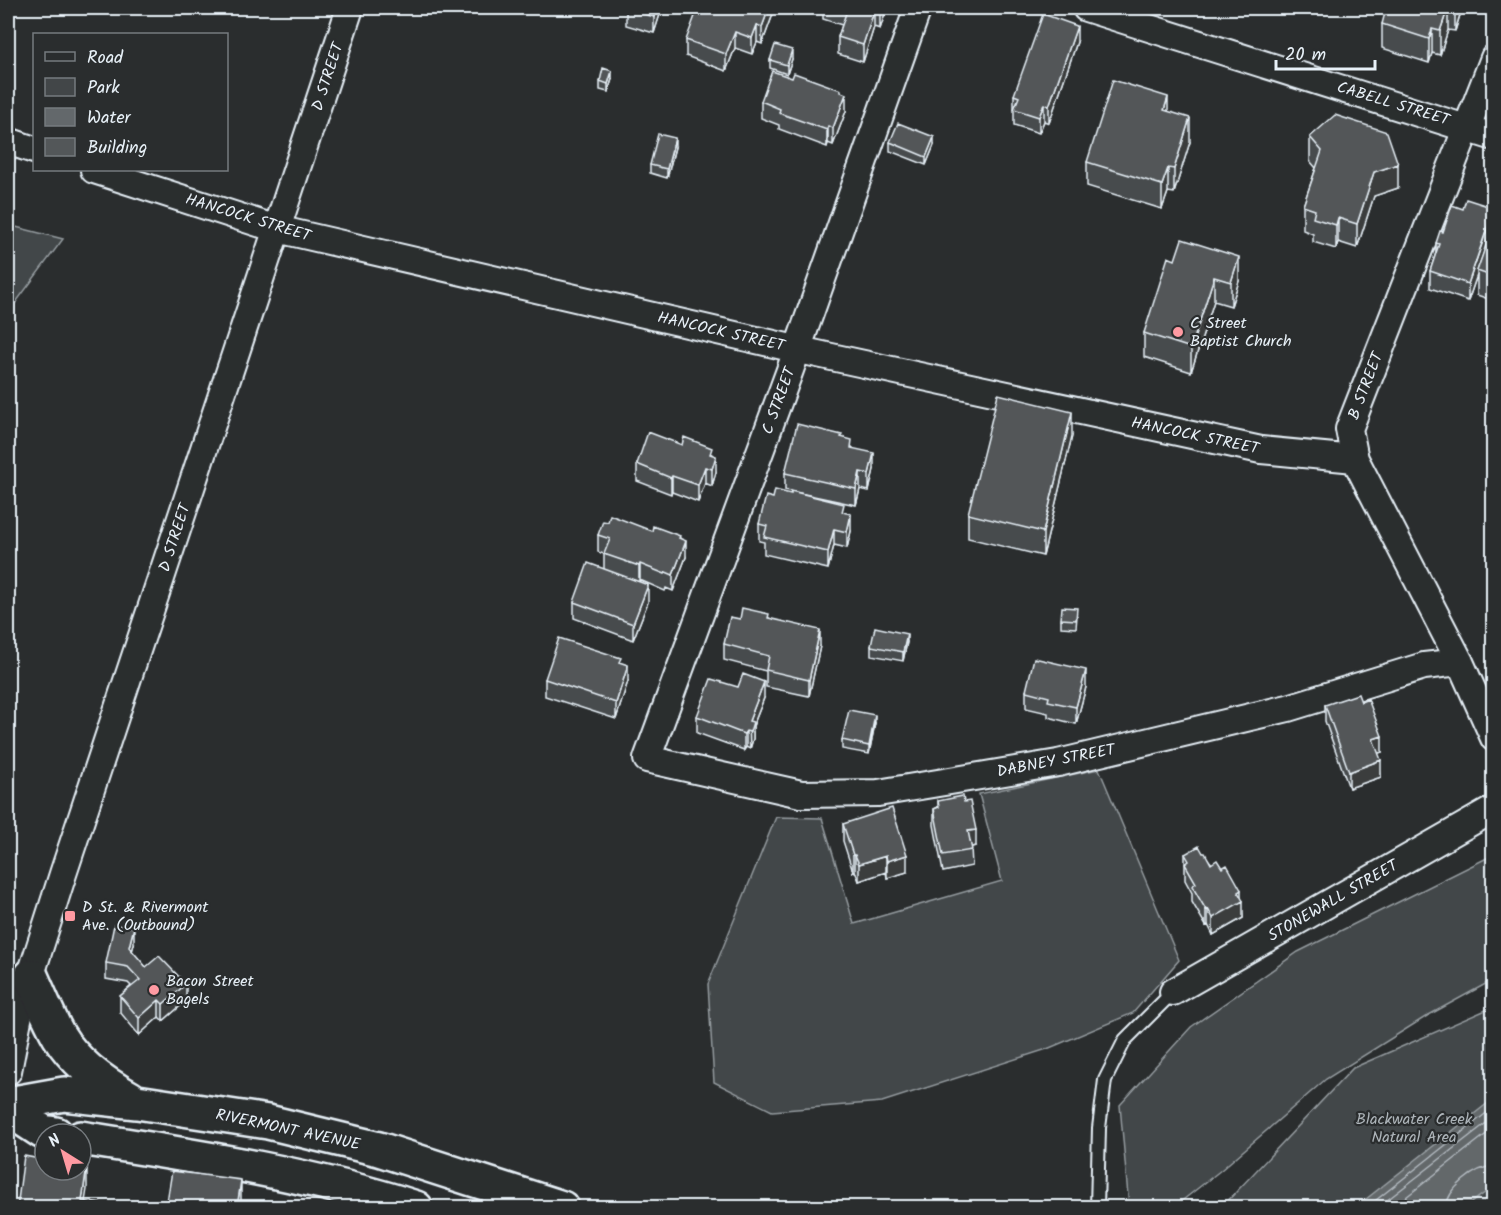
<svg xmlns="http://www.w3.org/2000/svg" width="1501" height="1215" font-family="Kalam,sans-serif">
<rect width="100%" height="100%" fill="#2a2d2e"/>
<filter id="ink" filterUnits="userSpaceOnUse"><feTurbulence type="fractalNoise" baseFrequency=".0167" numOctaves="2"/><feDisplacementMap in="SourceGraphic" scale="12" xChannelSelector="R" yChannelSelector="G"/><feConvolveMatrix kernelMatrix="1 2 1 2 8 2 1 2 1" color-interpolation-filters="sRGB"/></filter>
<g filter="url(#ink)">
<path fill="#424648" stroke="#959ca0" stroke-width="1.5" d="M8,225L63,239L8,313Z
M1099,769L1179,960L1133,1013L1047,1049L882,1102L772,1111L714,1082L708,984L776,817L822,818L854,924L1002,881L979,794Z
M1493,855V980L1427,1016L1326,1079L1221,1170L1174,1207H1129L1120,1105L1191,1027L1298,952Z
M1493,1007V1207L1221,1208L1353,1068Z"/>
<path fill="#63686b" stroke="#989fa3" stroke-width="1.5" d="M1493,1099V1187L1465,1207H1356Z"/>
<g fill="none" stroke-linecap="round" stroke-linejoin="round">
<path stroke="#b3bac0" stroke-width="1.5" d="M1366,1208L1494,1107
M1377,1208L1494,1117
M1392,1208L1494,1128
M1446,1208C1447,1189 1475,1167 1494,1166"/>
<g stroke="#e8f1f8" stroke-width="16">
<path id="lane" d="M1097,1208L1099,1128L1105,1080L1125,1040L1173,992"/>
</g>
<g stroke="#e8f1f8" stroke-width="30">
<path id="street" d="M918,8L790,370L647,759L801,794L878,793L1058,763L1288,708L1424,666L1460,662
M1086,8L1494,137
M1494,58L1349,429L1355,459L1460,662L1494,738
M8,141L34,150
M94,170L277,229L813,353L1261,450L1355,459
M1173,992L1494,809
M8,1071L20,1009L63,874L350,8"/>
</g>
<g stroke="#e8f1f8" stroke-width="38">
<path id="secondary" d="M31,976C40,996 48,1017 59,1036C76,1064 103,1083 130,1098
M8,1104L64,1094L137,1102L268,1122L379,1149L562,1208
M8,1109L43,1132L56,1134
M81,1138C194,1156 307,1173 416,1208"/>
</g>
<use href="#lane" stroke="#2a2d2e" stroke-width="12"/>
<use href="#street" stroke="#2a2d2e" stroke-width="26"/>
<use href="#secondary" stroke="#2a2d2e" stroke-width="33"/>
</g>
<path fill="#474b4d" stroke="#e8f1f8" stroke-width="1.5" d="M626,8H662L654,33L626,25Z
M679,8H696L694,12Z
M773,8V14L762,44L757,42L752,54L735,48L726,71L686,56V40Z
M823,8H887L880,29L874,27L863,62L838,54V37L842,25L823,19Z
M1391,8H1462V9L1455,31L1448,30L1440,55L1432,53L1429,63L1382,48V24L1390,11Z
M1077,42L1049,123L1044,121L1039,133L1014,125V95Z
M792,59L787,74L770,68V60Z
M792,78L841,92L846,111L833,145L828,143L827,147L779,129V125L761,118V101Z
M612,79L608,92L600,90V81Z
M1168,111L1190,142L1174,193L1168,192L1162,209L1087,186V162Z
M1310,137L1398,188L1374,196L1357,248L1338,242L1336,249L1313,242V234L1303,230V206L1316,168L1310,161Z
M890,142L934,145L926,165L890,151Z
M675,147L667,178L650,173V165Z
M1494,208V301L1477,295V275L1468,301L1430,288V271L1436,253V243L1443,232L1463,209Z
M1175,260L1239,281L1231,306L1214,301L1191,372L1144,357V333Z
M1072,436L1043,556L968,538V514Z
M842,437L874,469L869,491L860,489L856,505L795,492L844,513L851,531L847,548L834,545L828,569L764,554V542L759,541V524L773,498L791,494V491L785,490V473Z
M682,445L712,454L716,472L712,486L705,483L698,502L672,492L671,494L637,481V464Z
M652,531L680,538L686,557L673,591L666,588L665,591L640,580L639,582L648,602L633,640L574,618V602L604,569V554L598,552V535Z
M1077,616L1076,628L1061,627V619Z
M769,618L820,646L809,696L766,687V671L724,660V644L740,619Z
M907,642L903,661L871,655V646Z
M545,679L628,681L616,719L545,696Z
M1086,687L1076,724L1048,717V713L1026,708V691Z
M764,698L753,726V739L750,749L746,747L744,750L697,733V716Z
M1361,702L1382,752L1378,753L1381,777L1349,788L1325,721V705Z
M875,723L869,754L842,749V740Z
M938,801L976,846L971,847L972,866L943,872L934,825V809L938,807Z
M843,824L907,872L887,878L886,872L859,881L855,871L853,872L843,841Z
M1203,853L1241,899L1243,918L1213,935L1208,925L1206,926L1192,902V893L1185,880V854Z
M134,944L132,951L146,967L186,1001L163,1021L159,1017L139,1035L120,1012V996L131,986L128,983L106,979V963Z"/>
<path fill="#3a3d3e" stroke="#e8f1f8" stroke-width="1.5" d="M657,8H662L654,33V17Z
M769,8H773V14L762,44V27Z
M882,8H887L880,29V12Z
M1448,8V30L1440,55V31Z
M1455,8H1462L1455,31Z
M874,11V27L863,62V45Z
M757,25V42L752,54V38Z
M1077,26V42L1049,123V106Z
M1432,29V53L1429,63V39Z
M735,32V48L726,71V54Z
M792,50V59L787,74V65Z
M612,71V79L608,92V84Z
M846,94V111L833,145V128Z
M1168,97V121L1164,110Z
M1044,104V121L1039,133V117Z
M1190,118V142L1174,193V169Z
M828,126V143L827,147V130Z
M934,137V145L926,165V157Z
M675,138V147L667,178V169Z
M1398,164V188L1374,196L1357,248V224L1374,172Z
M1168,168V192L1162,209V185Z
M1494,210V226L1477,271V275L1468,301V284Z
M1338,218V242L1336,249V225Z
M1239,257V281L1231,306V282Z
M1214,277V301L1191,372V348Z
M1072,412V436L1043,556V532Z
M874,453V469L869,491V474Z
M716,456V472L712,486V469Z
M705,467V483L698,502V485Z
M860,472V489L856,505V489Z
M672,476V492L671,494V478Z
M851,514V531L847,548V532Z
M834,529V545L828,569V552Z
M686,541V557L673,591V575Z
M640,564V580L639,583V566Z
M648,585V602L633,640V624Z
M820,630V646L809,696V680Z
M907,634V642L903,661V652Z
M628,665V681L616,719V703Z
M1086,670V687L1076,724V707Z
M764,682V698L753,726V739L750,749L749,721Z
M875,715V723L869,754V746Z
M746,731V747L744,750V734Z
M1382,736V752L1373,755V739Z
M1381,760V777L1349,788V772Z
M976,830V846L968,848V831Z
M853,855H855V871L853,872Z
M907,855V872L887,878V861Z
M886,856V872L859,881V864Z
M1241,890V902L1243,901V918L1213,935V918L1238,892Z
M12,899V916L8,930V913Z
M1208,909V925L1206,926V910Z
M134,927V944L129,963V947Z
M186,984V1001L163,1021V1004Z
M159,1000V1017L139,1035V1018Z
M87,1165V1189L84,1208L82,1201Z
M241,1180V1204L240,1208H237Z"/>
<path fill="#535759" stroke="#e8f1f8" stroke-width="1.5" d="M626,8H657L654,17Z
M698,8H769L762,27L757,25L752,38L735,32L726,54L686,40Z
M838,8H882L880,12L874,11L863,45L838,37L847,10Z
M1391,8H1448L1440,31L1432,29L1429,39L1382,24L1386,9L1390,11Z
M1043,14L1077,26L1049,106L1044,104L1039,117L1014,109L1019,97L1014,95Z
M775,45L792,50L787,65L770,60Z
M603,68L612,71L608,84L600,81Z
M772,71L792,78L794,73L841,90V92L846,94L833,128L828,126L827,130L779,113L780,109L761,101Z
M1113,80L1168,97L1164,110L1190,118L1174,169L1168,168L1162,185L1087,162Z
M1335,115L1387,132L1398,164L1374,172L1357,224L1338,218L1336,225L1313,218L1315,210L1303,206L1322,151L1310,137Z
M898,123L934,137L926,157L890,142Z
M658,134L675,138L667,169L650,165Z
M1466,199L1494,208L1468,284L1430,271L1439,244L1436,243L1440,231L1443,232L1452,205L1463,209Z
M1494,222V277L1477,271Z
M1182,239L1239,257L1231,282L1214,277L1191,348L1144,333L1168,257L1175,260Z
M998,394L1072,412L1043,532L968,514Z
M797,424L842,435L841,437L852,440L851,448L874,453L869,474L860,472L856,489L785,473Z
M648,432L682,445L684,437L712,448L710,454L716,456L712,469L705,467L698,485L672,476L671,478L637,464Z
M775,490L791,494V491L844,504L842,512L851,514L847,532L834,529L828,552L764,537L767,526L759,524L766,496L773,498Z
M610,515L652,531L653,526L680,536L679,538L686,541L673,575L666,572L665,574L640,564L639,566L604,554L610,539L598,535L603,521L608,522Z
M588,563L648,585L633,624L574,602Z
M1062,607L1077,608L1076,620L1061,619Z
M742,608L769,614L768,618L820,630L809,680L766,670L769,656L724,644L730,617L740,619Z
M875,627L907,634L903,652L871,646Z
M559,638L621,658L619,662L628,665L616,703L545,679Z
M1034,658L1086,670L1076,707L1048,701L1049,697L1026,691Z
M743,674L764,682L749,721L753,722L750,732L746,731L744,734L697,716L711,679L738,687Z
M1358,694L1361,702L1368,699L1382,736L1373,739L1381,760L1349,772L1325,705Z
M849,710L875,715L869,746L842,740Z
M963,796L964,802L970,801L976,830L968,831L972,850L943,855L934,809L939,807L938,801Z
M892,808L907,855L887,861L886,856L859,864L855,855H853L843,824Z
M1199,846L1203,853H1205L1211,864L1217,860L1222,868L1227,865L1241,890L1238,892L1243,901L1213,918L1208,909L1206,910L1192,886L1196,883L1185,864L1189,861L1185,854Z
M8,898L12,899L8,913Z
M114,925L134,927L129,947L146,967L159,956L186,984L163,1004L159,1000L139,1018L120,996L140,980L128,967L106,963Z
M36,1147L45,1148V1170H81V1164L87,1165L82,1201L131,1208H17L24,1156L35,1158Z
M172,1171L241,1180L237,1208H166Z"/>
</g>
<g fill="#ff9aa2" stroke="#2a2d2e" stroke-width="2">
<circle cx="1178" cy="332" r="6"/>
<rect x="64" y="910" width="12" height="12" rx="3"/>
<circle cx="154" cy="990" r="6"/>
</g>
<g text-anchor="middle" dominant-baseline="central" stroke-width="4.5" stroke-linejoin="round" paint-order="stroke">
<g font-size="16" fill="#e8f1f8" stroke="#2a2d2e">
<text transform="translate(328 77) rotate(-72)">D STREET</text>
<text transform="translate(1393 104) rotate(17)">CABELL STREET</text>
<text transform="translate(248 218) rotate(17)">HANCOCK STREET</text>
<text transform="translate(721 332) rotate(13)">HANCOCK STREET</text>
<text transform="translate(1366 386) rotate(-69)">B STREET</text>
<text transform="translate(779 401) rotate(-70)">C STREET</text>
<text transform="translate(1195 436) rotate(12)">HANCOCK STREET</text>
<text transform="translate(175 538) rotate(-72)">D STREET</text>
<text transform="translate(1056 761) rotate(-11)">DABNEY STREET</text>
<text transform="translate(1333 901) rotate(-30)">STONEWALL STREET</text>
<text transform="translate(288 1130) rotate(12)">RIVERMONT AVENUE</text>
</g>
<g font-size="16" fill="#e8f1f8" stroke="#2a2d2e" text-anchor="start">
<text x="1190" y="323">C Street<tspan x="1190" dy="18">Baptist Church</tspan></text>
<text x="82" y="907">D St. &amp; Rivermont<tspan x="82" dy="18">Ave. (Outbound)</tspan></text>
<text x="166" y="981">Bacon Street<tspan x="166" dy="18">Bagels</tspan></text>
</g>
<g font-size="16" fill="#aeb5ba" stroke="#2a2d2e">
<text x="1414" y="1119">Blackwater Creek<tspan x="1414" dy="18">Natural Area</tspan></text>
</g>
</g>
<rect width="1501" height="1215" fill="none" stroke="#2a2d2e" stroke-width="30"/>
<rect x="15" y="15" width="1471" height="1185" fill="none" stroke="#e8f1f8" stroke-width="2" filter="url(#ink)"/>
<rect x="33" y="33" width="195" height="138" fill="#2a2d2e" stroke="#767b7f" stroke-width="1.5"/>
<rect x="45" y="52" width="30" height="9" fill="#2a2d2e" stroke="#767b7f" stroke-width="1.5"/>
<text x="87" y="63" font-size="18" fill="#e8f1f8">Road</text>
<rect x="45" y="78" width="30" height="18" fill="#424648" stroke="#767b7f" stroke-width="1.5"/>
<text x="87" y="93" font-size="18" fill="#e8f1f8">Park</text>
<rect x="45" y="108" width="30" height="18" fill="#63686b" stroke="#767b7f" stroke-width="1.5"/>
<text x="87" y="123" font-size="18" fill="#e8f1f8">Water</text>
<rect x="45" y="138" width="30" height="18" fill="#535759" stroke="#767b7f" stroke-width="1.5"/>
<text x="87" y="153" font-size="18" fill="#e8f1f8">Building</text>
<g transform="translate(63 1152) rotate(323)"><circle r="28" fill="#2a2d2e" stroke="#767b7f" stroke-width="1.5"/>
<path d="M0-4.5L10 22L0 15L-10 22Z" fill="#ff9aa2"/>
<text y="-9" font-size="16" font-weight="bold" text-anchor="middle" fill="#e8f1f8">N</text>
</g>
<path d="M1276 60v9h99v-9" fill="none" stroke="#e8f1f8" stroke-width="3"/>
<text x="1285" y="60" font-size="18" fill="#e8f1f8" stroke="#2a2d2e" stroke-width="4.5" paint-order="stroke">20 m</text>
</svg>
